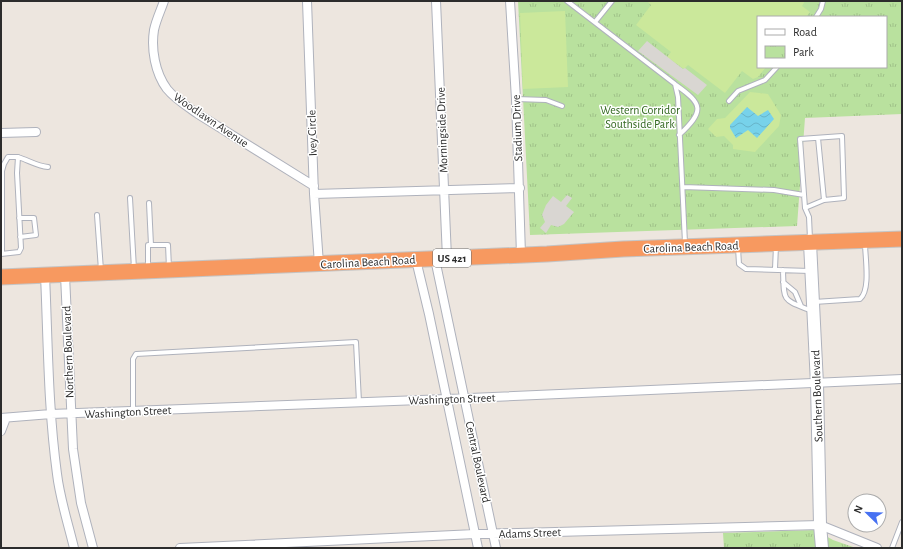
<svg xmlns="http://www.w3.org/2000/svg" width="903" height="549" font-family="'Alegreya Sans',sans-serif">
<defs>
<pattern id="park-tufts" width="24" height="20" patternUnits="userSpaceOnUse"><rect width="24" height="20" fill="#b9e19e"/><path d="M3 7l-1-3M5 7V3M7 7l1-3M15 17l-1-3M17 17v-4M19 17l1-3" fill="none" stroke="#9fc188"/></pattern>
<pattern id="water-waves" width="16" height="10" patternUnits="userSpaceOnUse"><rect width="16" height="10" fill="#77d2ea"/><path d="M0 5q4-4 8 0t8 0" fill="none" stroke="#67b4c9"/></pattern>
</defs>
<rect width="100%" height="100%" fill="#ede6df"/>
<path fill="url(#park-tufts)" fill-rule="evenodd" d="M518,1H902V114L805,118L797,226L530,235ZM758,17H886V67H758Z
M815,530L833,540L856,548H724L723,533Z"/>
<path fill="#cbe89b" d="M647,1H805L802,6L810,12L806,17H758V67H766L758,77L753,79L742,71L725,93L688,65L684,69L667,57L671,52L636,25L651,5Z
M565,11L568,87L523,89L520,13Z
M750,92L768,94L781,115L779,126L755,152L733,149V145L724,136L716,137L708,129L717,119L725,118Z"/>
<path fill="#d9d6d2" d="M647,41L683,69L685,68L707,85L698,95L638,51Z
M567,195L572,198L566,206L574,212L564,224L558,227L551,225L546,233L540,228L545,222L542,215L546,205L553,196L561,202Z"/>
<path fill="url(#water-waves)" d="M747,107L758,116L768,110L774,119L757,138L748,130L736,138L730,128V125Z"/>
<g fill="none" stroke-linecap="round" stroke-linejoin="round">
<g stroke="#afb2bc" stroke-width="6">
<path id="lane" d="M567,1L675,84L678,97L685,243
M816,17L821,9L823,1
M595,22L612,1
M676,85C703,104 705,111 679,135
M516,99L546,100L562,106
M729,101L738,91L765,80L777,67
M818,138L824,200
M18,157C28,160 37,166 48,167
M683,187L774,190L804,195
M130,198L134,269
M149,203L151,245
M805,208L800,139L842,136L844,198L824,200L805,208L809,217L810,239
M97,215L101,270
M19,218H34L36,235L20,237
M738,248L739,264L746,269L810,271
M1,254L19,252L21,248L17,173L18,157H8L4,164L2,171V254
M148,269V245H168L169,268
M775,269L776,246
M783,270C784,303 782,299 812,311
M783,282L795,292L801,306
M814,302L860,299C871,290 865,257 865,243
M133,411V359L136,354L356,342L359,402
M892,548L902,522"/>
</g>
<g stroke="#afb2bc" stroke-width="10">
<path id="street" d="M164,1C161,10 156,20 154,30C151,49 155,73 167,89C175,99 188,107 198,114L314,186
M307,1L314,194L319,264
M436,1L447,258
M510,1L516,99L521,255
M1,133L36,132
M314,194L520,188
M435,259L496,548
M416,260L429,314L478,548
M45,275C48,341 48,408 57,474C60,499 68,523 74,548
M65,275L73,449L81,503L93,548
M1,418L51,414L447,399L902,379
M1,431L6,418
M180,548L475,534L820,525L877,548"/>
</g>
<g stroke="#afb2bc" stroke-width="14">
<path id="secondary" d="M810,243L817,384L820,525L822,548"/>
</g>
<g stroke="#c4c4c4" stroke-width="17">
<path id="highway" d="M1,277L547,254L623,249L902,239"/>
</g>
<use href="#lane" stroke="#fff" stroke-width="4"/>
<use href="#street" stroke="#fff" stroke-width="8"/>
<use href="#secondary" stroke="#fff" stroke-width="12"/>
<use href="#highway" stroke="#f79960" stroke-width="15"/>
</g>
<g text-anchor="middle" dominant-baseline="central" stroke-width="3" stroke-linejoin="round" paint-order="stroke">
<rect fill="#fff" stroke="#6b6b6b" stroke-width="1" x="433" y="249" width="38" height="18" rx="3"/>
<g font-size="11" font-weight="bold" fill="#2c2c2c">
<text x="452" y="258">US 421</text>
</g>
<g font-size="12" fill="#31671e" stroke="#fff">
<text x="640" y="110">Western Corridor<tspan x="640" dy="14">Southside Park</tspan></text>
</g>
<g font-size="12" fill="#2c2c2c" stroke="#fff">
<text transform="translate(211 120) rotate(34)">Woodlawn Avenue</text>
<text transform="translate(517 128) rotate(-92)">Stadium Drive</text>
<text transform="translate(442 130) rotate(-92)">Morningside Drive</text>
<text transform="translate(312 133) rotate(-92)">Ivey Circle</text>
<text transform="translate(691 247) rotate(-2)">Carolina Beach Road</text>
<text transform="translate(368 262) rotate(-3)">Carolina Beach Road</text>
<text transform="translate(68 352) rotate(-92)">Northern Boulevard</text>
<text transform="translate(817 396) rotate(-92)">Southern Boulevard</text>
<text transform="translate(452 399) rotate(-2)">Washington Street</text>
<text transform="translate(128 412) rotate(-3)">Washington Street</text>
<text transform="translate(478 462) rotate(78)">Central Boulevard</text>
<text transform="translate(530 533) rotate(-2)">Adams Street</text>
</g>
</g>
<rect width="903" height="549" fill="none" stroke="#2c2c2c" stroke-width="4"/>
<rect x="757" y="16" width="130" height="52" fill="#ffffff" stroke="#ababab"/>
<rect x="765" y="29" width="20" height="6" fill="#ffffff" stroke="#ababab"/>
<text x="793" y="36" font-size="12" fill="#2c2c2c">Road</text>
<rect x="765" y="46" width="20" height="12" fill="url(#park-tufts)" stroke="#ababab"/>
<text x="793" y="56" font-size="12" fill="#2c2c2c">Park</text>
<g transform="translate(867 513) rotate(293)"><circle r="19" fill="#ffffff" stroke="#ababab"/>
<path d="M0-3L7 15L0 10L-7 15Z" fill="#4771f2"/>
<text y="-6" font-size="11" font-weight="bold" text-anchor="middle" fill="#2c2c2c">N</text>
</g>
</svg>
